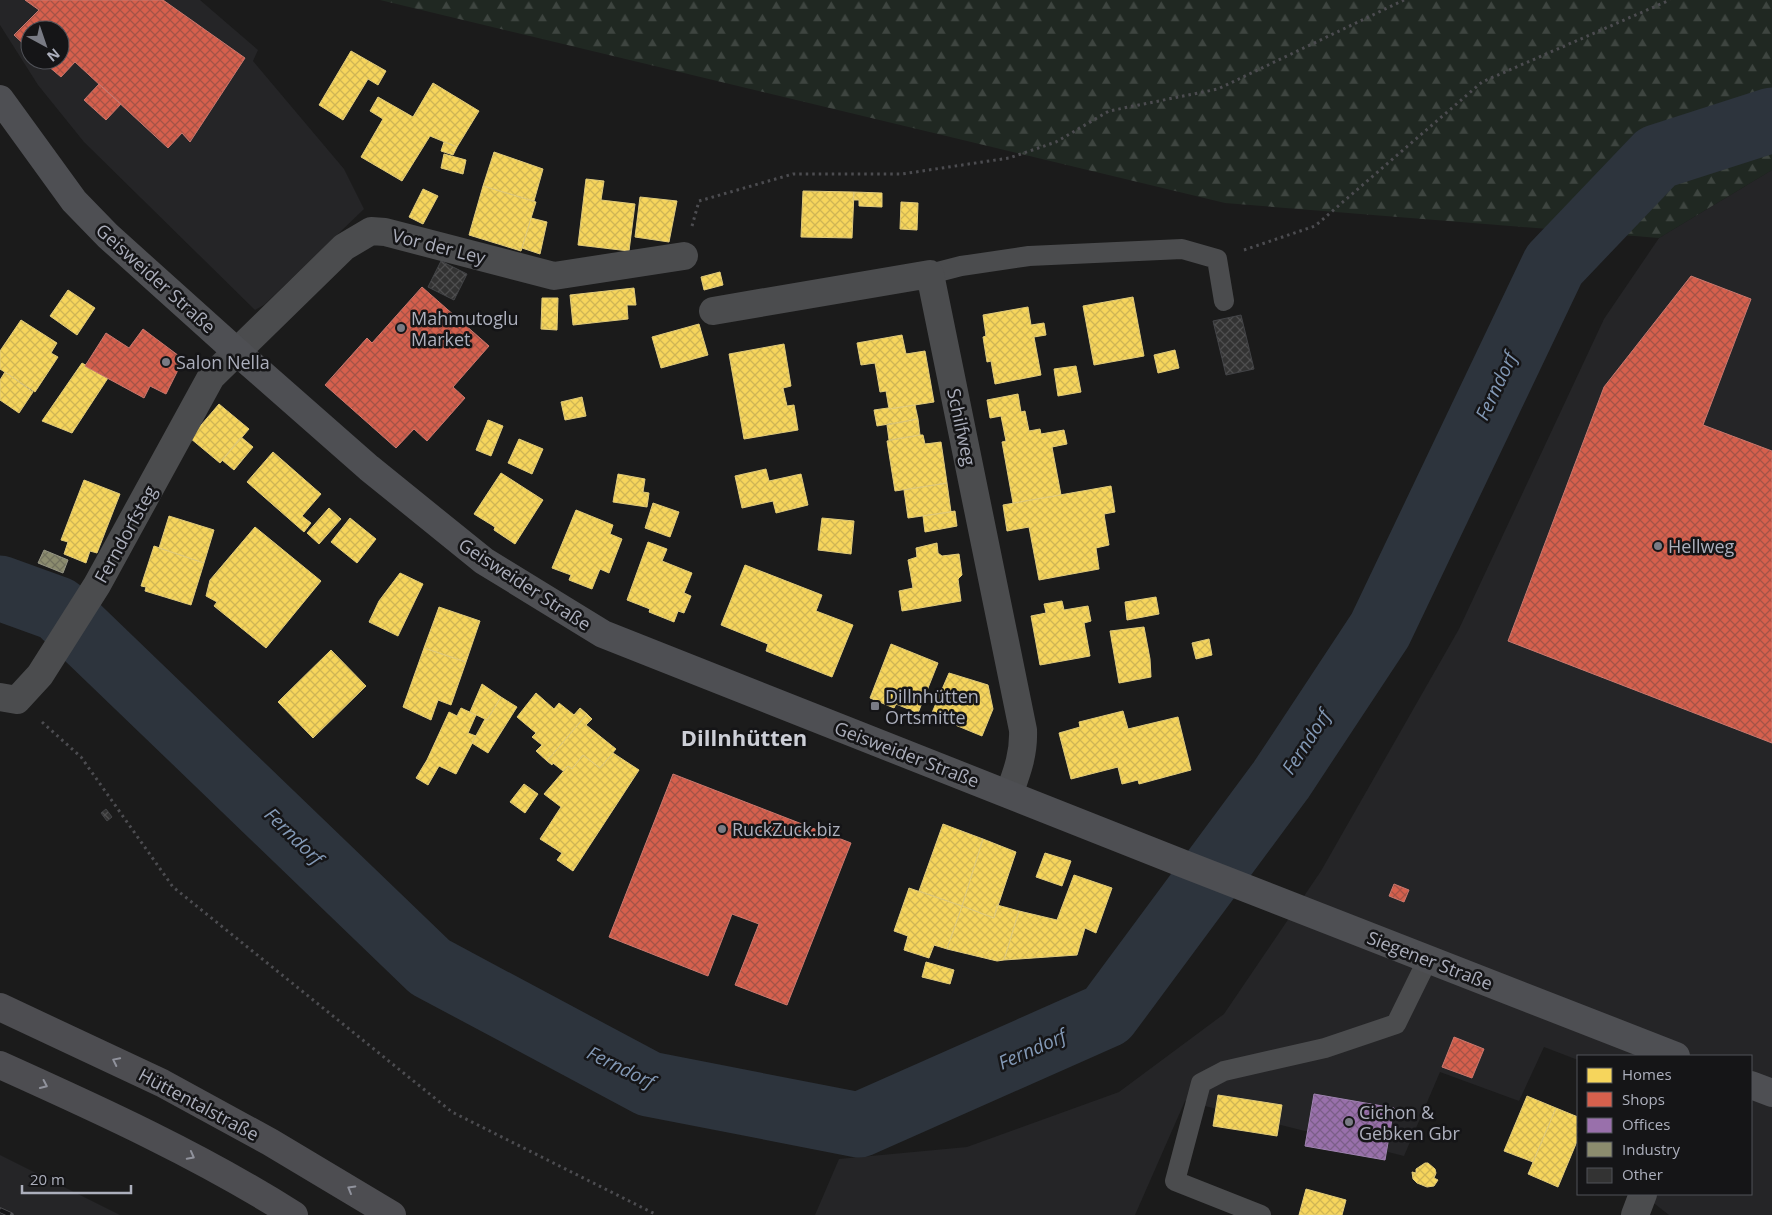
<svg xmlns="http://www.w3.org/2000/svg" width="1772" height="1215" font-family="'Open Sans',sans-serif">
<defs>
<pattern id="forest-firs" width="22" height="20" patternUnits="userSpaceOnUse" patternTransform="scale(1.25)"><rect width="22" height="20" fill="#202822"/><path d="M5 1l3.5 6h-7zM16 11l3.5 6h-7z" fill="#3e4540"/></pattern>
<pattern id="homes-cross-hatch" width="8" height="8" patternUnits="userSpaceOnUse" patternTransform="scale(1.25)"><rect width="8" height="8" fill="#f6d55c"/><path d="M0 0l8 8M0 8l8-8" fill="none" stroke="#cfb555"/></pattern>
<pattern id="shops-cross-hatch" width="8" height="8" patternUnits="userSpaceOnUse" patternTransform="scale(1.25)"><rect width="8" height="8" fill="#d6604d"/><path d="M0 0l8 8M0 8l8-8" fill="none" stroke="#a55347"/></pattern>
<pattern id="offices-cross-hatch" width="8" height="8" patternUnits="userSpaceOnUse" patternTransform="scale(1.25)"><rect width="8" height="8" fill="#9970ab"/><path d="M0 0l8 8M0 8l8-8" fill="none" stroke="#7b5e88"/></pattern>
<pattern id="industry-cross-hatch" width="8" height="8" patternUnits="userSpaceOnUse" patternTransform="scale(1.25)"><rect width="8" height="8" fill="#8c8c6e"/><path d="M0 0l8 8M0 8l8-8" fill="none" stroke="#72725e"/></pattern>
<pattern id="building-cross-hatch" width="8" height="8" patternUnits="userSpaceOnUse" patternTransform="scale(1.25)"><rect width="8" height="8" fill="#333"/><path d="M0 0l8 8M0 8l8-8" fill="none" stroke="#4e4e4f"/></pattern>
</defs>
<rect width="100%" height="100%" fill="#1b1b1b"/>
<path fill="#252527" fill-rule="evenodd" d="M0,0H200L258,50L253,61L344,169L364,209L264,305L255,310L84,142L38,85L0,25ZM30,30H60V60H30Z
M1772,170V1215H1669L1642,1194H1751V1056H1578V1060L1544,1047L1519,1101L1440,1072L1404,1156L1185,1101L1135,1215H815L839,1159L967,1147L1119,1092L1224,1014L1321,871L1459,629L1604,319L1659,238Z
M0,1155L120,1215H0Z"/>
<path fill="url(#forest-firs)" d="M380,0H1772V170L1659,238L1225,203Z"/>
<path fill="url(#homes-cross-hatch)" stroke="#e0ca79" d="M351,51L386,71L378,85L368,79L343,120L319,105Z
M433,83L479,111L457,147L430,136L402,181L361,157L383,119L370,111L378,97L413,117Z
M444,142L457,147L453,155L441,151Z
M494,152L543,169L534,201L483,186Z
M444,154L466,160L463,174L441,168Z
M586,179L604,181L601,200L635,204L629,251L578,245Z
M483,186L536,202L521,251L469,235Z
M423,189L438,196L423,224L409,217Z
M803,191L854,192L852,238L801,237Z
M854,192L882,193V207L859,206V200H853Z
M640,197L677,201L669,242L635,237Z
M901,202L918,203L917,230L900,229Z
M531,218L547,222L540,254L522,248Z
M720,272L723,285L704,290L701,277Z
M634,288L636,305H627L628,319L573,325L570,295Z
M68,290L95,308L77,335L50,316Z
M1133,297L1144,356L1094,365L1083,306Z
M542,298H558L557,330L541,329Z
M1028,307L1031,325L1044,323L1046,335L1034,337L1041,375L995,384L991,361L987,362L983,337L986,336L983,315Z
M21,320L57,343L51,353L58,357L35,392L0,369V351Z
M699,324L708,355L661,368L652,337Z
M902,335L906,354L925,351L934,402L889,409L886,391L880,392L875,363L861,365L857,343Z
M784,344L791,386L783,388L787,406L794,405L798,430L744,439L729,354Z
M1175,350L1179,368L1158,373L1154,355Z
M82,363L108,378L72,433L42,421Z
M1076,366L1081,392L1058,396L1054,369Z
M5,372L33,392L19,413L0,400V380Z
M1018,394L1021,412L1025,411L1029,431L1040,429L1041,434L1064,430L1067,444L1052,447L1061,495L1013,503L1002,442L1006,441L1001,416L990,418L987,400Z
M582,397L586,416L565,420L561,402Z
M219,404L249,429L220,463L190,438Z
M915,405L918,419L877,426L874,410L888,408L889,409Z
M918,419L920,435L889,440L887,425Z
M488,420L503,426L491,456L476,450Z
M920,435H923L925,444L941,442L947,483L895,491L887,441Z
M241,437L253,447L234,470L222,460Z
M519,439L543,449L532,474L508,463Z
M273,452L321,494L302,516L311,523L304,532L247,482Z
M766,469L769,481L801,474L808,505L776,513L773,501L742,508L735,476Z
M501,473L543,500L515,544L494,530L495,527L474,514Z
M618,474L645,479L643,492L649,493L647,507L613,502Z
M84,480L120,494L97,553L90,551L86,563L64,554L68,542L61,540Z
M947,483L951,512L908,518L904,490Z
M1111,486L1115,512L1104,514L1109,545L1096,548L1099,569L1039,580L1029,527L1007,531L1003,505Z
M653,503L679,512L670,537L645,528Z
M329,508L341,519L319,544L307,533Z
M576,510L613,525L610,534L622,539L609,573L600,569L592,589L569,580L571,575L552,568Z
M955,511L957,526L925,532L923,516Z
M169,516L214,530L204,563L159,548Z
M350,518L376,539L357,563L331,542Z
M822,518L854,521L851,554L818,550Z
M255,527L321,581L266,648L214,606L217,602L206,596L210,580Z
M648,542L667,549L662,561L692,573L684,593L691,596L684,613L678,611L674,622L649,612L650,609L627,600Z
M937,543L938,553L942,556L959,554L962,575L958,579L961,601L902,611L899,591L913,588L908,560L917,557L916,548Z
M154,546L204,563L191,605L145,591L146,587L141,586Z
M745,565L822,595L816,611L853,625L832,677L766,651L768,644L721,625Z
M400,573L423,584L398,636L369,622L379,601Z
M1156,597L1159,614L1127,620L1125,602Z
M1062,601L1064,610L1088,606L1091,621L1084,623L1090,656L1040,665L1031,616L1046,613L1044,604Z
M439,607L480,621L466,662L424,648Z
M1144,627L1150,659L1151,677L1119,683L1110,631Z
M1209,639L1212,655L1196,659L1192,643Z
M891,644L938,663L918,713L896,704L894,708L870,698Z
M424,648L466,662L451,705L438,700L431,720L403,707Z
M331,650L366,686L313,738L278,702Z
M949,673L988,685L993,709L982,736L931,715Z
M482,684L501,697L487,720L470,712Z
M536,693L554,709L559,703L574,715L580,708L587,714L547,761L536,751L542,745L532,737L536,733L517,717Z
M501,697L517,707L488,753L472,743L485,719L487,720Z
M461,708L476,715L468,733L476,736L456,774L439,766L428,785L416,778L427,760L449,712L457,716Z
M1123,711L1128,729L1178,717L1191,770L1139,784L1138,780L1122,784L1118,767L1071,779L1059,733L1080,727L1079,722Z
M587,714L592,719L586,725L616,749L600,768L583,755L572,769L568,766L563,771L553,763L552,765L547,761Z
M613,753L639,770L573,871L557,860L562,853L540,839L561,807L544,794L568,766L572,769L583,755L600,768Z
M524,784L538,794L525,813L510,802Z
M943,824L983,839L962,906L919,891Z
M983,839L1016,852L994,918L962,906Z
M1045,853L1071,861L1062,886L1036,877Z
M1074,875L1112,888L1096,933L1085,928L1077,955L1004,960L1019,911L1057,920Z
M909,888L962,906L947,949L934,945L929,958L904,950L908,936L894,931Z
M997,905L1019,911L1004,960L997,961L947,949L962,906L994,918Z
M926,962L954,970L950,984L922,977Z
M1218,1095L1282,1105L1277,1136L1213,1126Z
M1527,1096L1556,1108L1533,1162L1504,1151Z
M1556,1108L1578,1117V1139L1558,1187L1528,1174Z
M1425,1163H1428L1435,1169L1436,1173L1434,1178L1438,1180L1434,1186L1427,1187L1417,1183L1413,1179L1412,1172L1416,1173V1169Z
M1306,1189L1346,1200L1342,1215H1299Z"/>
<path fill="url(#shops-cross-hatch)" stroke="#c9786e" d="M25,0H163L245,58L190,142L182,133L168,148L75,62L61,77L41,60H60V30H30V50L14,35L39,10Z
M99,84L121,104L106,120L84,100Z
M1691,276L1751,299L1703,425L1772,451V743L1508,641L1604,387Z
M422,287L489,346L453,387L465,398L427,441L414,429L396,448L325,385L367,338L372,343Z
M143,329L179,356L181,355L184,363L181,364L166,394L150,386L144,398L85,366L106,333L129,348Z
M673,774L851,843L787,1005L735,985L759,924L732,914L708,976L609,937Z
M1394,884L1409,890L1404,902L1389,896Z
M1454,1037L1484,1049L1472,1078L1442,1067Z"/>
<path fill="url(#offices-cross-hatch)" stroke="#9f83b0" d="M1314,1094L1394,1108L1385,1160L1305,1146Z"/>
<path fill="url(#industry-cross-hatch)" stroke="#969685" d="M44,550L68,560L63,573L38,563Z"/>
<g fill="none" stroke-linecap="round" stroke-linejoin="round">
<path stroke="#2d343d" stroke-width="65" d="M0,588L58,609L430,967L649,1084L859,1125L1107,1015L1281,780L1380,630L1554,265L1657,157L1772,120"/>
</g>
<path fill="url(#building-cross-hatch)" stroke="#434447" d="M441,261L467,274L454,300L428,287Z
M1241,315L1254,369L1226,375L1213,321Z
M106,809L112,817L107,821L101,813Z"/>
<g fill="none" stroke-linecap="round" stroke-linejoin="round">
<path stroke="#4c4c50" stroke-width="3" stroke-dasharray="2.5 4" stroke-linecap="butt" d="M692,226L699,201L793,174H902L1009,158L1056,142L1109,111L1218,89L1404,0
M1244,250L1315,226L1482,82L1670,0
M42,722L81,757L173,887L452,1112L657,1215"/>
<path stroke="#4b4c4e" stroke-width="20" d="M930,274L961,266L1029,256L1182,249L1217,259L1224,301
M1261,1215L1175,1181L1201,1083L1224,1071L1325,1048L1396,1024L1428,959"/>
<path stroke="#4b4c4e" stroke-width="28" d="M713,311L930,274L1023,730C1024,754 1017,772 1009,794
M0,697L17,700L40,675L97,585L211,377L344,247L371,231L385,232L554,276L684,256
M1635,1215L1643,1194"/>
<path stroke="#4e4f53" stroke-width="28" d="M0,99L74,201L108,236L237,352L369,468L484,561L603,634L1184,864L1676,1056
M1751,1085L1772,1093"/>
<path stroke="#4d4d51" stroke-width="28" d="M0,1007L162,1083L270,1142L392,1215
M0,1065C100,1110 201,1156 294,1215"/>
<g stroke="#505154" stroke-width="5.5">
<path id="rail" d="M0,1210L11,1215"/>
</g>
<use href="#rail" stroke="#151517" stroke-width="4" stroke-dasharray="11" stroke-linecap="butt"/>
</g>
<defs><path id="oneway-chevron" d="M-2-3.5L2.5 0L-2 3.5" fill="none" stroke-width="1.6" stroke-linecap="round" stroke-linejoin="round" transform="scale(1.25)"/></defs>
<g stroke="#90929c">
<use href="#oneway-chevron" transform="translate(116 1061) rotate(-154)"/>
<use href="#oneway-chevron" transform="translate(44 1085) rotate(25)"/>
<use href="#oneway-chevron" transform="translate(191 1156) rotate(28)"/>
<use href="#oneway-chevron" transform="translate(351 1189) rotate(-150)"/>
</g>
<g fill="#797b84" stroke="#151517" stroke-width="2">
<circle cx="401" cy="328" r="5"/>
<circle cx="166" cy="362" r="5"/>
<circle cx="1658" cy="546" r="5"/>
<rect x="870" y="701" width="10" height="10" rx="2.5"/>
<circle cx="722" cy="829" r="5"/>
<circle cx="1349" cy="1122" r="5"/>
</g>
<g text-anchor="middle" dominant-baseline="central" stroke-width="5" stroke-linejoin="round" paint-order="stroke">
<g font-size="18" fill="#acafbc" stroke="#151517">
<text transform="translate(439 246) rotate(14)">Vor der Ley</text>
<text transform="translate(156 278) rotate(42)">Geisweider Straße</text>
<text transform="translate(962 427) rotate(78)">Schilfweg</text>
<text transform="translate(125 534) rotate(-61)">Ferndorfsteg</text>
<text transform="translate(525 584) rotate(33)">Geisweider Straße</text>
<text transform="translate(907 754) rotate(21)">Geisweider Straße</text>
<text transform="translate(1430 960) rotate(21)">Siegener Straße</text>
<text transform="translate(199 1104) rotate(28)">Hüttentalstraße</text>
</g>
<g font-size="18" fill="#acafbc" stroke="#151517" text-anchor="start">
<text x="411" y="318">Mahmutoglu<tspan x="411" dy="21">Market</tspan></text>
<text x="176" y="362">Salon Nella</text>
<text x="1668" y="546">Hellweg</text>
<text x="885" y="696">Dillnhütten<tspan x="885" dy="21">Ortsmitte</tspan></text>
<text x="732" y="829">RuckZuck.biz</text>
<text x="1359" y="1112">Cichon &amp;<tspan x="1359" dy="21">Gebken Gbr</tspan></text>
</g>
<g font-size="19" font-style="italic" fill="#8399b6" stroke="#151517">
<text transform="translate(1496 386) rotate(-65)">Ferndorf</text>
<text transform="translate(1306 742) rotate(-57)">Ferndorf</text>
<text transform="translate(294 836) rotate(44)">Ferndorf</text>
<text transform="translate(1032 1049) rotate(-24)">Ferndorf</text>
<text transform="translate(621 1067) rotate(26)">Ferndorf</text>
</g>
<g font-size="22" font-weight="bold" fill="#cdcfd7" stroke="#151517">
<text x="744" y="737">Dillnhütten</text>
</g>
</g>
<rect x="1577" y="1055" width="175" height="140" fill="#151517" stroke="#515359"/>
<rect x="1587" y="1068" width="25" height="15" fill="#f6d55c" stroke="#515359"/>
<text x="1622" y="1080" font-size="15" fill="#acafbc">Homes</text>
<rect x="1587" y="1092" width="25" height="15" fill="#d6604d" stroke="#515359"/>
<text x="1622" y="1105" font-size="15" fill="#acafbc">Shops</text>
<rect x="1587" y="1118" width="25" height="15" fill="#9970ab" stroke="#515359"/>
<text x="1622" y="1130" font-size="15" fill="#acafbc">Offices</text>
<rect x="1587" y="1142" width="25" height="15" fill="#8c8c6e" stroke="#515359"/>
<text x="1622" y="1155" font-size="15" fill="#acafbc">Industry</text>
<rect x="1587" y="1168" width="25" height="15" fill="#333333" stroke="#515359"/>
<text x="1622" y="1180" font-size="15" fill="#acafbc">Other</text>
<g transform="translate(45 45) rotate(140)"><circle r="24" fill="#151517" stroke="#515359"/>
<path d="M0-4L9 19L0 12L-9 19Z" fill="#797b84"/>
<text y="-8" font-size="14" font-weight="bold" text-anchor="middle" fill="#acafbc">N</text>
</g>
<path d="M22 1185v8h109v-8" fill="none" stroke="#acafbc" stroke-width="2.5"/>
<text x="30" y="1185" font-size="15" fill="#acafbc" stroke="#151517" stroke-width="4" paint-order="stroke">20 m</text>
</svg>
